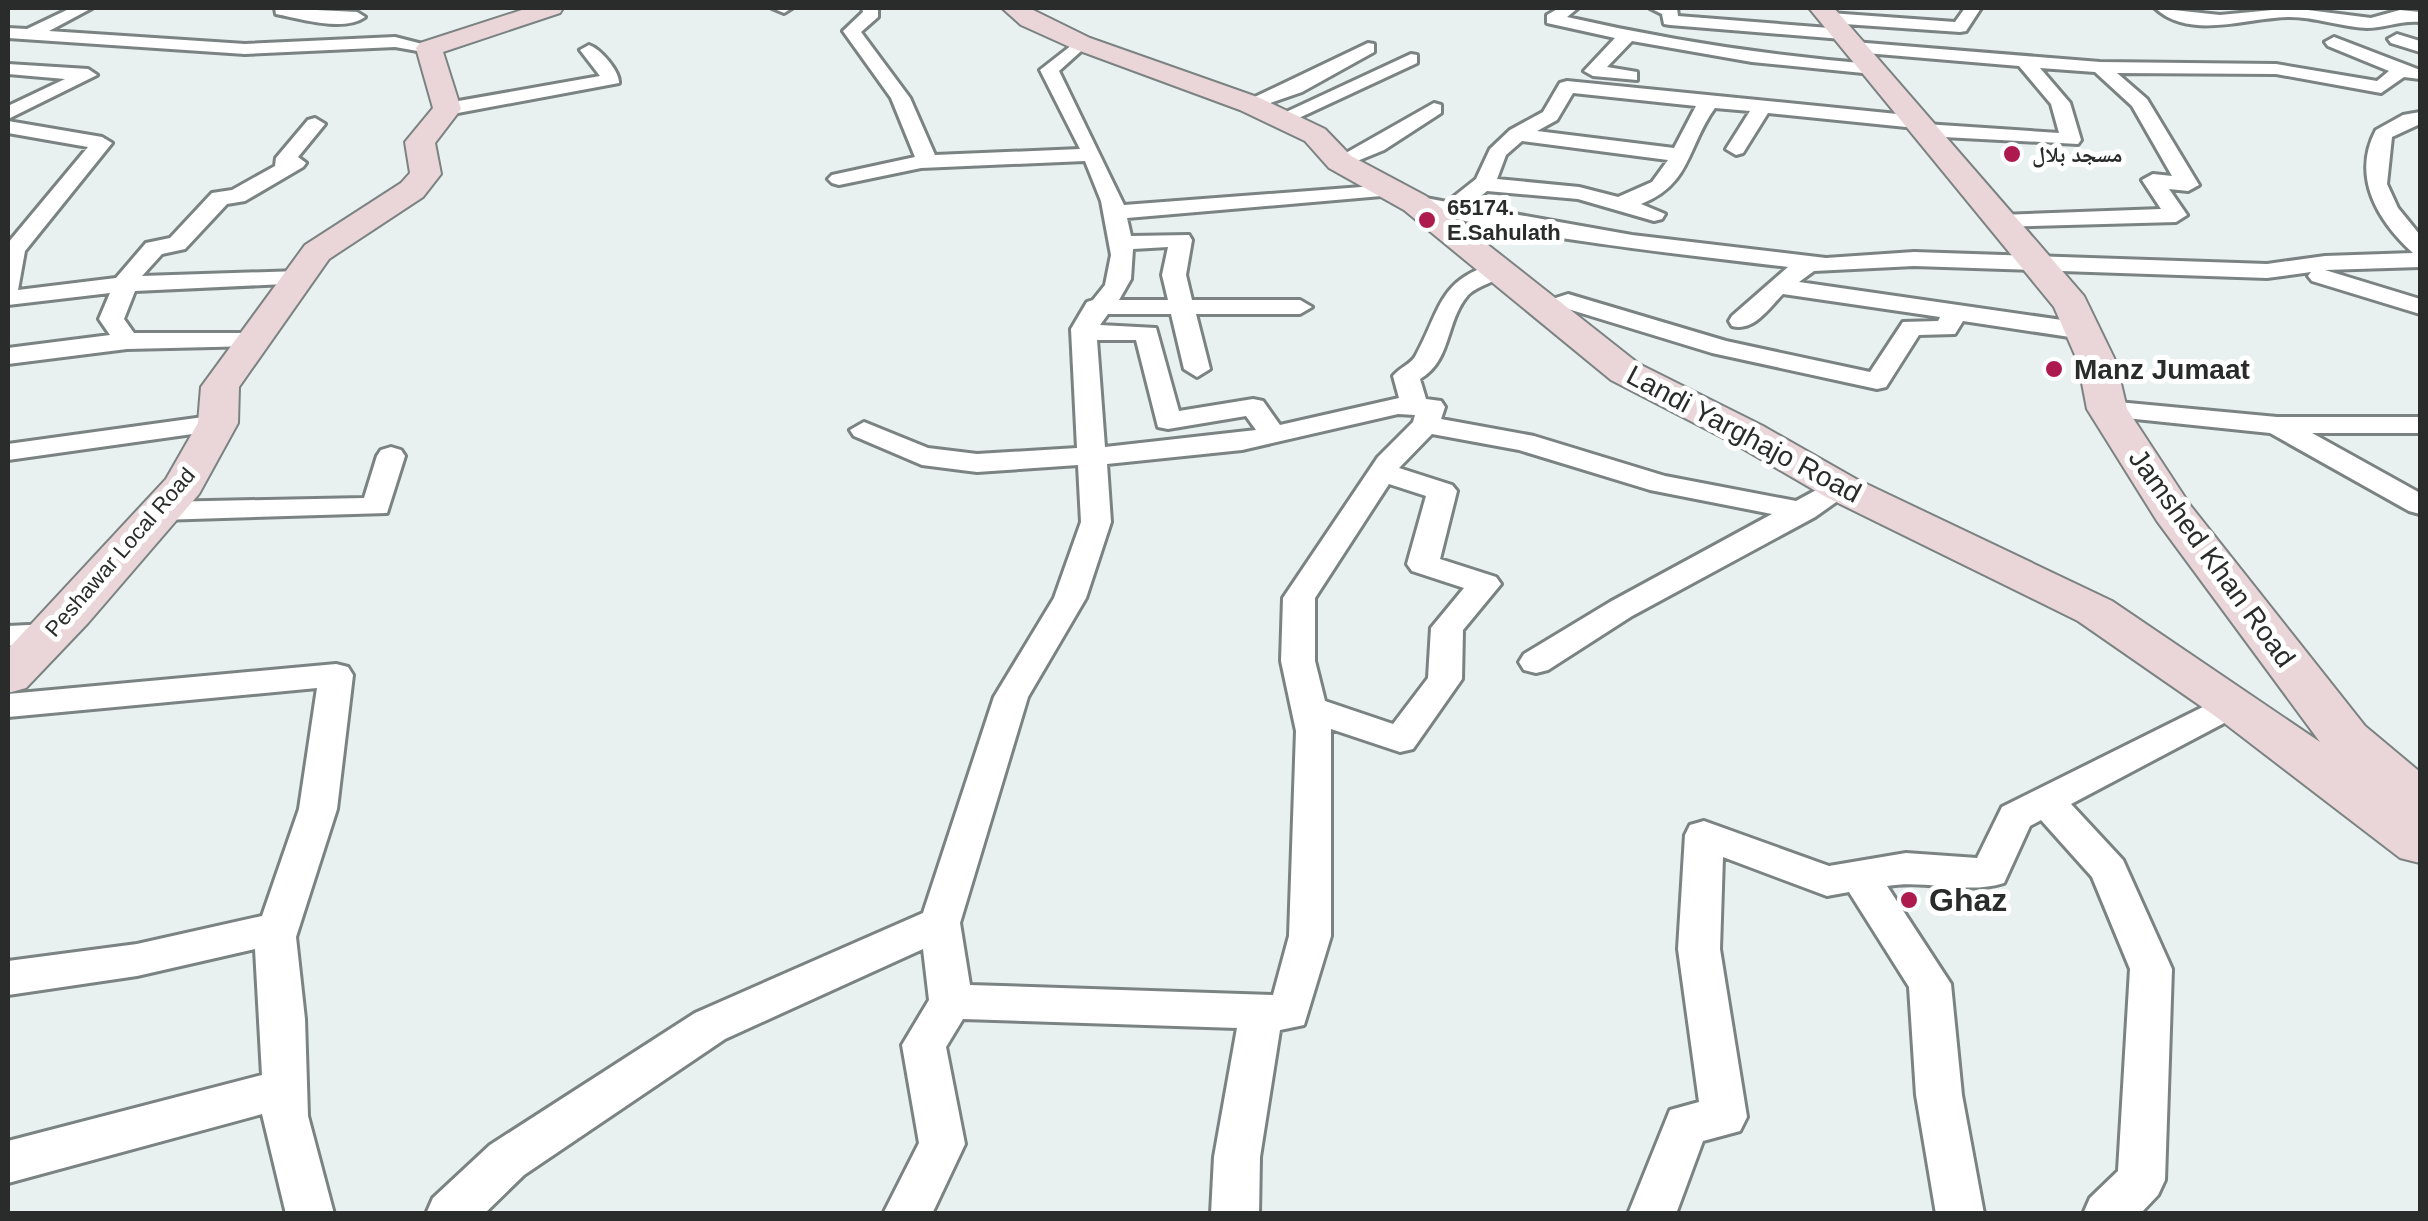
<svg xmlns="http://www.w3.org/2000/svg" width="2428" height="1221" font-family="Arial,'Noto Naskh Arabic',sans-serif">
<rect width="100%" height="100%" fill="#e8f1ef"/>
<g fill="none" stroke-linecap="round" stroke-linejoin="round">
<g stroke="#7b8382" stroke-width="6">
<path id="street" d="M71,8H92L49,31L245,44L395,37L438,48L429,53L395,47L245,54L8,38V28L27,29Z
M275,8L357,12L365,17C344,32 301,19 276,14Z
M772,8H792L784,13Z
M862,8H878V17L861,32L910,98L935,155L1080,149L1040,70L1081,38L1090,43L1059,71L1124,205L1401,184L1404,189L1401,194L1393,195L1127,218L1131,236L1189,235L1192,240L1186,275L1192,300H1300L1312,307L1300,314H1196L1210,369L1197,377L1184,369L1171,314H1108L1100,325L1156,328L1179,411L1253,399L1263,401L1280,425L1399,398L1393,376C1400,367 1412,364 1416,355C1441,309 1439,278 1498,263L1510,270C1499,282 1479,284 1468,295C1445,322 1452,360 1420,379L1426,399L1441,401L1445,407L1441,419L1534,436L1665,476L1796,501L1831,482H1851L1856,488L1815,517L1632,616L1548,670L1536,673L1524,670L1519,662L1524,654L1610,602L1772,514L1650,490L1519,450L1432,434L1399,468L1452,485L1457,491L1440,559L1496,577L1501,584L1463,630L1462,679L1413,749L1400,752L1331,729V936L1304,1025L1280,1030L1260,1157L1259,1214H1211L1214,1157L1237,1028L963,1019L946,1047L965,1144L932,1214H883L919,1143L902,1045L929,1000L923,949L725,1039L524,1175L484,1214H426L433,1198L490,1145L695,1013L923,913L994,697L1054,598L1081,522L1078,465L977,472L922,465L854,436L850,430L864,422L928,448L977,454L1077,448L1071,329L1087,302L1093,300L1105,285L1111,255L1101,201L1085,161L921,168L839,185L832,183L828,179L832,175L915,157L891,98L843,31L863,12ZM1168,247L1162,275L1168,300H1119L1131,279L1133,249ZM1097,340H1136L1158,427L1168,429L1246,416L1256,430L1105,447ZM1398,414L1415,415L1413,422L1378,457L1283,598L1281,661L1296,731L1289,936L1273,995L970,985L960,923L1028,697L1086,598L1111,522L1107,464L1242,450ZM1389,484L1426,496L1407,564L1412,571L1464,588L1431,628L1428,678L1393,724L1325,701L1315,661V598Z
M1559,8H1578L1567,17C1668,40 1770,56 1873,64L1882,69L1873,74L1752,62L1632,41L1607,67L1637,72V80L1593,76L1584,71L1615,38L1547,23V15Z
M1650,8H1677L1678,16L1842,29L1851,34L1842,39L1670,25L1664,24L1662,14Z
M1965,8H1981L1966,31L1960,32L1830,23L1822,18L1830,13L1955,22Z
M2155,8L2220,15L2292,8L2371,18L2400,10L2420,12V22C2401,20 2385,28 2367,28C2341,27 2316,17 2290,17C2248,17 2191,41 2155,8Z
M2397,34L2420,41V52L2391,43L2388,39Z
M2334,37L2420,70V79L2404,77L2381,93L2276,74L2117,73L2147,99L2199,185L2188,191L2169,189L2187,215L2176,222L1993,227L1990,222L2001,215L2161,209L2142,180L2153,174L2172,176L2132,106L2095,72L2040,68L2070,103L2081,140L2078,144L1924,136L1917,134L1916,128L1768,113L1743,153L1736,155L1726,149L1750,111L1715,108C1687,146 1692,184 1641,204L1665,214L1662,219L1654,221L1578,199L1487,191L1469,206L1632,235L1826,258L1914,252L2267,264L2325,256L2413,253C2378,221 2351,177 2376,130L2403,115L2420,112V124L2392,137L2387,184L2398,208L2420,235V267L2325,270L2420,299V314L2312,281L2308,276L2311,272L2267,278L1914,266L1814,271L1799,282L2083,323L2096,331L2083,339L1963,321L1955,334L1919,335L1886,387L1877,389L1712,353L1568,309L1546,316L1534,309L1537,304L1568,294L1726,341L1870,372L1903,322L1938,321L1940,317L1783,294C1769,308 1754,332 1732,326L1729,321L1732,316L1788,267C1661,252 1530,238 1407,208L1404,203L1415,196L1447,202L1476,179L1490,149L1510,130L1543,112L1560,83L1567,81L1917,116L1924,118L1925,124L2059,133L2051,104L2019,66L1854,52L1845,47L1854,42L2100,62L2276,64L2377,81L2389,71L2328,46L2325,42ZM1573,93L1696,106L1674,148L1537,131L1557,120ZM1522,141L1668,160L1652,182L1618,197L1579,187L1497,179L1506,155Z
M1368,43L1374,44V52L1302,92L1250,110L1240,104Z
M589,45C601,49 620,72 619,83L447,115L437,109L447,103L600,76L580,50Z
M1411,54L1417,55V63L1288,123H1274L1271,119Z
M8,64L88,69L97,75L8,119V106L65,79L8,74Z
M1434,103L1441,105V113L1384,150L1340,168L1330,162Z
M315,118L325,124L298,157L306,163L303,167L245,201L227,204L185,249L162,254L142,276L299,271L307,273L311,278L307,283L135,291L124,319L134,333H251L260,336L264,341L260,346L127,349L8,364V348L110,335L99,319L110,293L8,305V243L88,147L8,133V121L102,137L112,143L25,251L18,290L116,278L146,243L170,238L212,193L232,190L275,166L276,158L308,120Z
M2107,401L2277,417H2420V433H2312L2420,493V514L2409,511L2270,433L2097,415L2093,409Z
M218,415L232,423L228,429L8,460V444Z
M391,447L401,450L405,456L387,513L160,520L149,517L145,511L149,505L160,502L364,498L377,456L381,450Z
M50,624L62,627L67,634L62,641L8,646V626Z
M336,664L348,667L353,675L337,809L296,937L305,1019L308,1116L334,1214H286L262,1114L8,1183V1141L262,1075L255,949L137,976L8,995V961L137,944L262,916L299,809L317,688L8,717V694Z
M2233,692L2245,696L2250,704L2245,712L2071,804L2123,860L2172,969L2165,1180L2158,1195L2140,1214H2083L2090,1198L2118,1171L2130,969L2092,877L2041,820L2030,826L2004,883C1967,895 1925,879 1887,886L1951,984L1962,1095L1984,1214H1936L1916,1095L1909,987L1849,892L1827,896L1723,857L1720,949L1747,1117L1740,1131L1703,1141L1676,1214H1628L1670,1110L1699,1102L1678,949L1685,835L1690,825L1704,821L1829,866L1906,853L1977,858L2002,807Z"/>
</g>
<g stroke="#7b8382" stroke-width="4">
<path id="secondary" d="M528,8H563L560,13L443,52L461,109L435,143L441,174L423,197L329,259L239,387L238,423L199,494L88,623L26,688L8,693V649L166,479L198,423L201,387L305,245L401,183L410,173L405,142L433,108L416,48L420,43Z
M1002,8H1029L1090,38L1260,98L1325,129L1351,156L1426,196L1639,364L1763,426L1856,479L2112,601L2320,742L2157,521L2087,409L2078,362L2054,307L1809,8H1834L2084,296L2116,362L2127,409L2190,505L2365,726L2420,772V863L2400,858L2215,716L2078,621L1826,497L1735,444L1611,380L1404,210L1329,168L1305,141L1240,110L1072,48L1021,25Z"/>
</g>
<use href="#street" fill="#fff" fill-rule="evenodd"/>
<use href="#secondary" fill="#ead5d9" fill-rule="evenodd"/>
</g>
<g fill="#ad1b4e" stroke="#fff" stroke-width="4">
<circle cx="2012" cy="154" r="10"/>
<circle cx="1427" cy="220" r="10"/>
<circle cx="2054" cy="369" r="10"/>
<circle cx="1909" cy="900" r="10"/>
</g>
<g text-anchor="middle" dominant-baseline="central" stroke-width="10" stroke-linejoin="round" paint-order="stroke">
<g font-size="22" font-weight="bold" fill="#292c2b" stroke="#fff" text-anchor="start">
<text x="2032" y="154">مسجد بلال</text>
<text x="1447" y="207">65174.<tspan x="1447" dy="25">E.Sahulath</tspan></text>
</g>
<g font-size="22" fill="#292c2b" stroke="#fff">
<text transform="translate(120 552) rotate(-49)">Peshawar Local Road</text>
</g>
<g font-size="28" font-weight="bold" fill="#292c2b" stroke="#fff" text-anchor="start">
<text x="2074" y="369">Manz Jumaat</text>
</g>
<g font-size="28" fill="#292c2b" stroke="#fff">
<text transform="translate(1744 434) rotate(28)">Landi Yarghajo Road</text>
<text transform="translate(2212 558) rotate(54)">Jamshed Khan Road</text>
</g>
<g font-size="32" font-weight="bold" fill="#292c2b" stroke="#fff" text-anchor="start">
<text x="1929" y="900">Ghaz</text>
</g>
</g>
<rect width="2428" height="1221" fill="none" stroke="#292c2b" stroke-width="20"/>
</svg>
